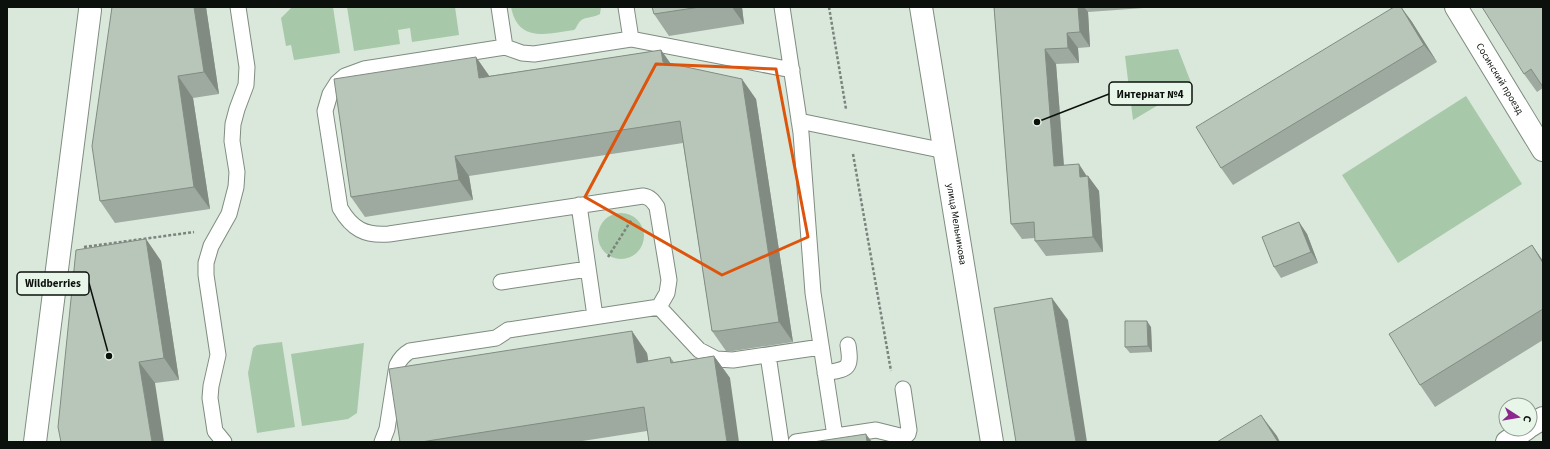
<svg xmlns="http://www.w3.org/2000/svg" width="1550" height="449" font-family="'Source Sans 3',sans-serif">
<rect width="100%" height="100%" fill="#dae8db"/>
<path fill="#a7c8a9" d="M292,7H333L340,53L294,60L291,45L286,46L281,18Z
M347,7H455L459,35L412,42L410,28L398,30L400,44L354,51Z
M511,7H601L600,14C589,20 582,14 576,28L574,30C547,34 518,43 511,7Z
M1178,49L1192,85L1133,120L1125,56Z
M1466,96L1522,184L1398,263L1342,175Z
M598 236a23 23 0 1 1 46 0a23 23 0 1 1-46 0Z
M282,342L295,427L257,433L248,373L253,348L257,345Z
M364,343L357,413L348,419L302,426L291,354Z"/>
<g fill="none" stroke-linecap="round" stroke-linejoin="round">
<g stroke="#7f8c80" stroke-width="17">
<path id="lane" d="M499,7L505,47
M626,7L631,39L792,70
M782,7L801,133L813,293L835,436
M799,121L945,151
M579,205L595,316
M501,282L588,269
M659,307L699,350L716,359L733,360L821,347
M768,355L781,442
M825,373C847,369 852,370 848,345
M224,442L215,431L210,398L211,386L218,355L206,275V263L211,246L229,214L236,187L237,172L232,141L233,124L237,109L246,85L247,67L238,7
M382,442L387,429L397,365C400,359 403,355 410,351L496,338L508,330L659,307L667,293L669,280L657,207C653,201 650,197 643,196L389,234C365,236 352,229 340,208L325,111L330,94L337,83L345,76L364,69L505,47L522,53L534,54L631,39
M796,442L876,430L904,437L908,434L909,430L903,389"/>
</g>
<g stroke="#7f8c80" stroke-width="24">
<g id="street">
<path id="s1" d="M1456,7L1543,150"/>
<path d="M1530,426L1543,418"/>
<path d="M35,442L90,10"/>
<path d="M1507,442L1526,429"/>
</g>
</g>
<g stroke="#7f8c80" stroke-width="24">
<g id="secondary">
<path id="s2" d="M921,7L992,442"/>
</g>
</g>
<path stroke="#7b847c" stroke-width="2.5" stroke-dasharray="3 2" stroke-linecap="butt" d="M829,7L846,109
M853,154L891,371
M84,247L194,232
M608,257L632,219"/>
<use href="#lane" stroke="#fff" stroke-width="15"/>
<use href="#street" stroke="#fff" stroke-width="22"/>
<use href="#secondary" stroke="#fff" stroke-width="22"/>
</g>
<path fill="#9eaa9f" d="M112,7H206L219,94L193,98L210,209L115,223L100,201Z
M652,7H742L744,24L669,36L654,14Z
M994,7H1158L1088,12L1090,47L1078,48L1079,63L1056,64L1064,165L1087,176H1088L1099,191L1103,252L1046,256L1035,241V238L1022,239L1011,224Z
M1401,7L1412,22L1437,62L1233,185L1221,168Z
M1543,7V88L1537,92L1524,74Z
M661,50L671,64L756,99L793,342L733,351H726L712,331L683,143L469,176L473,200L365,217L351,197L476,57L489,76Z
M1299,222L1307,234L1318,263L1281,278L1274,267Z
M146,239L161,261L179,380L155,383L61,442Z
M1532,245L1543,261V340L1435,407L1420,385Z
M1151,327L1152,352L1130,353L1125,347Z
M647,353L648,361L670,357L674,362L714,356L730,378L647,431L576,442H400Z"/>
<path fill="#818b82" d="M194,7H206L219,94L204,72Z
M732,7H742L744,24Z
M1078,7H1084L1088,12L1090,47L1080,32Z
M1401,7L1412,22L1437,62L1424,45Z
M1067,33L1078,48L1079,63L1068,48Z
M1045,49L1056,64L1065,181L1054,166Z
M661,50L675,70L663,62Z
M476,57L490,77L479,78Z
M178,76L193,98L210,209L194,187Z
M742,79L756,99L793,342L779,322Z
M455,156L469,176L473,200L459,180Z
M1079,164L1088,178V176L1099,191L1103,252L1093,237L1080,177Z
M1299,222L1307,234L1318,263L1311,252Z
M146,239L161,261L179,380L164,358Z
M1532,245L1543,261V263Z
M1052,298L1068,320L1087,442H1076Z
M1147,321L1151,327L1152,352L1148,346Z
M632,331L647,353L652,384L637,363Z
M714,356L730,378L739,442H727Z
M139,362L155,383L164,442H152Z
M1261,415L1277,436L1280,442H1278Z
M866,434L872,442H867Z"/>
<path fill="#b8c6b9" stroke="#818b82" d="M112,7H194L204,72L178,76L194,187L100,201L92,146Z
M652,7H700L654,14Z
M994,7H1078L1080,32L1067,33L1068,48L1045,49L1054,166L1079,164L1080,177L1088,176L1093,237L1035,241L1034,222L1011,224Z
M1394,7H1401L1424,45L1221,168L1196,127Z
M1482,7H1543V87L1531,69L1524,74Z
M661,50L663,62L742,79L779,322L719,331H712L680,121L455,156L459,180L351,197L334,79L476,57L479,78Z
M1299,222L1311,252L1274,267L1262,237Z
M146,239L164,358L139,362L152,442H61L58,427L76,250Z
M1532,245L1543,263V309L1420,385L1389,334Z
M1052,298L1076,442H1016L994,308Z
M1125,321H1147L1148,346L1125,347Z
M632,331L637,363L670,357L671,363L714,356L727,442H649L644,407L421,442H400L389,369Z
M1261,415L1278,442H1217Z
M866,434L867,442H813Z"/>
<path fill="none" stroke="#dd550c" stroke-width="3" stroke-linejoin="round" d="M656,64L776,69L808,237L722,275L585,197Z"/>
<g text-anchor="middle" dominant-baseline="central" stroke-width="3" stroke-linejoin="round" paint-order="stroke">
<g font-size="10" fill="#0c100c" stroke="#e7f6e8">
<text stroke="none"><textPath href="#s1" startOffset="84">Сосинский проезд</textPath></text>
<text stroke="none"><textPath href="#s2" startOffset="220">улица Мельникова</textPath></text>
</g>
</g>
<path fill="none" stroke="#0c100c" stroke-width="1.5" d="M1037 122L1109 94M109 356L89 283"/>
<g fill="#0c100c" stroke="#e7f6e8" stroke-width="1.5">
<circle cx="1037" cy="122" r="4"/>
<circle cx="109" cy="356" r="4"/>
</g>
<g fill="#e7f6e8" stroke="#0c100c" stroke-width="1.5">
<rect x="1109" y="82" width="83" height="23" rx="4"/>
<rect x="17" y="272" width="72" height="23" rx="4"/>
</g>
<g font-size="11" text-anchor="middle" font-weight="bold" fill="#0c100c">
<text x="1150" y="98">Интернат №4</text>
<text x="53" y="287">Wildberries</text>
</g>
<rect width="1550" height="449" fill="none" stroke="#0c100c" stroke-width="16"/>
<g transform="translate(1518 417) rotate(102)"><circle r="19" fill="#e7f6e8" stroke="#8f9a90"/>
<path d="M0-3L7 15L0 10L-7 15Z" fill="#8c278e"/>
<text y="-6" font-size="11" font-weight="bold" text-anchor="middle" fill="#0c100c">С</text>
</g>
</svg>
